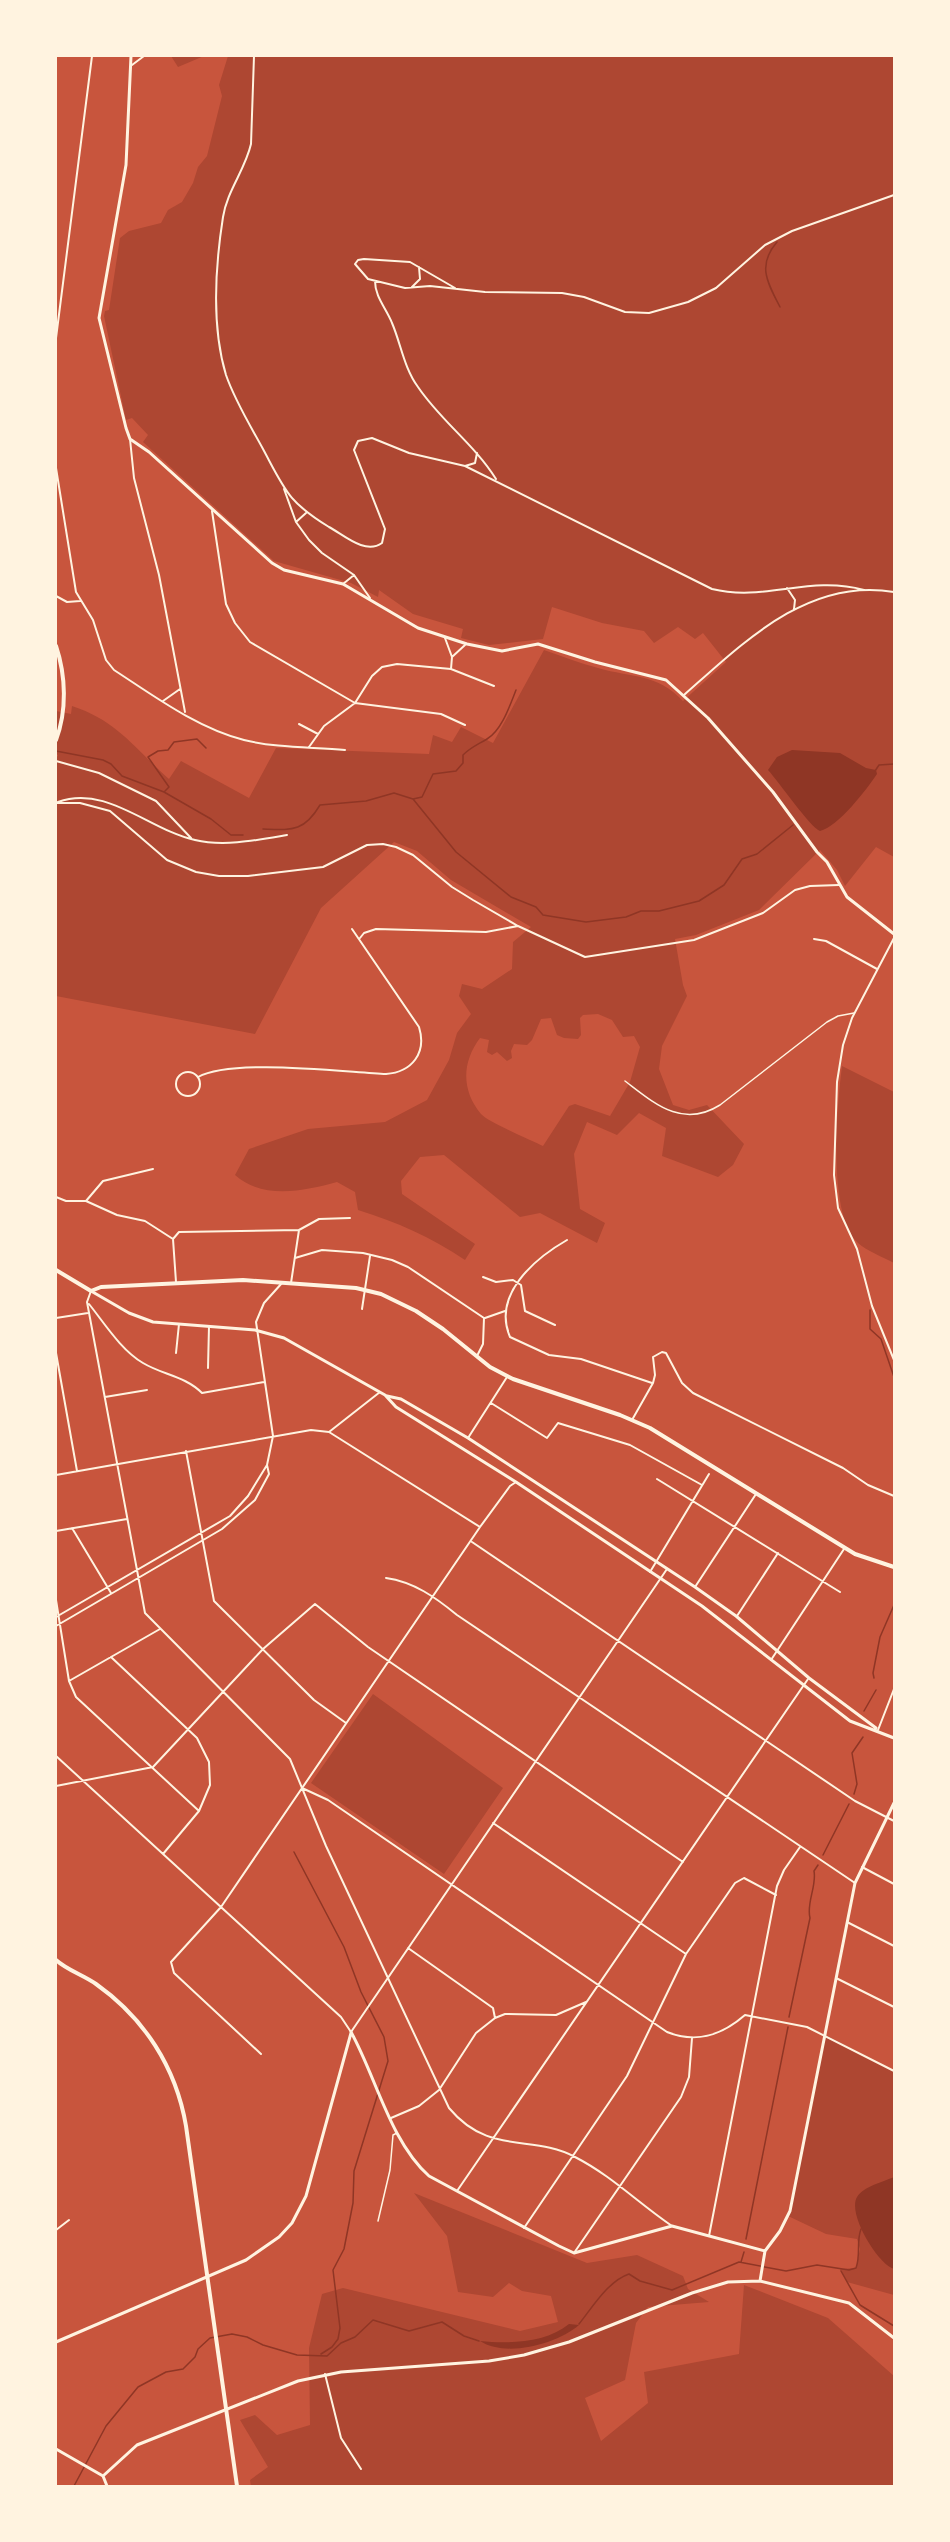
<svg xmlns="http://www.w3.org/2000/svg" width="950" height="2542" font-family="Figtree,sans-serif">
<rect width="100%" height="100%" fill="#c8553d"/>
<path fill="#ae4732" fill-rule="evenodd" d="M171,56H204L178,67Z
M228,56H894V857L876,847L845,886L837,870L820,850L759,910L696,935L675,939L683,985L687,996L662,1046L659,1069L673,1105L689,1110L707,1105L744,1144L733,1165L718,1177L662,1156L666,1128L639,1113L617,1135L587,1122L574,1154L580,1209L605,1223L597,1243L540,1213L520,1217L444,1155L420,1157L401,1181L402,1194L475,1244L465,1260C431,1237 397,1222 358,1210L355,1192L337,1182C304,1191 263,1200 235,1175L249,1149L308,1129L385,1122L427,1100L449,1060L457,1033L471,1014L459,996L462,984L482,989L512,969L513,942L531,927L451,880L417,851L394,842L321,908L255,1034L56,996V759L58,755L56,754V711L71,714L72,706C118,721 135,749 169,779L181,761L249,798L276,748L429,754L433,735L452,742L461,727L493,743L544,650C562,656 579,663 598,668C632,678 657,673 683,701L726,662L703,633L695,639L678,627L654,643L644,631L602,623L552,607L543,639L489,645L461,638L463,629L413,614L379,590L378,597L351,583L274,561L143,442L148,435L132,418L126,420L104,316L105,311L109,310L120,238L129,231L161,223L168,210L182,202L193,183L198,167L207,156L222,96L219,85ZM598,1014L612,1020L623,1037L634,1036L640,1047L630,1082L610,1116L575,1104L569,1106L543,1146C531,1140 488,1122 481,1114C461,1090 462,1062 480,1038L489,1040L487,1052L492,1055L497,1052L507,1061L512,1058L511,1051L514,1044L527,1045L532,1040L541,1019L551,1018L557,1035L564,1038L578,1039L581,1035L580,1018L583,1015Z
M842,1066L894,1092V1263C883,1257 867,1251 858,1243C827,1215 837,1106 842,1066Z
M373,1694L503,1788L444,1874L311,1783Z
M824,2034L894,2071V2295L847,2282L840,2269L856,2268L860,2249L857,2239L826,2234L788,2216Z
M414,2193L587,2263L637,2255L683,2276L688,2289L709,2302L648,2307L636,2323L625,2380L585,2398L601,2441L648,2403L644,2372L739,2354L744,2285L828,2318L894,2376V2486H251L250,2480L268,2467L240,2420L255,2415L277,2435L310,2425L309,2348L322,2294L343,2288L520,2331L558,2322L551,2296L522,2291L509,2283L493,2297L458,2292L447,2236Z"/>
<path fill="#8f3625" d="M792,750L840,753L866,768L876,770L877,774C867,789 838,827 820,831C810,827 779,782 768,770L777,757Z
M894,2177V2269C878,2264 847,2214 857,2197C864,2186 883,2182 894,2177Z
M569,2324L579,2325C557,2344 506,2358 480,2341C509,2344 546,2343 569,2324Z"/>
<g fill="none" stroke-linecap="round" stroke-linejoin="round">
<path stroke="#8f3625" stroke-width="1.5" d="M777,242C757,265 767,282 780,307
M56,751L103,760L111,764L122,776L164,792L211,819L231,835H243
M875,771L879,765L894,764
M165,791L169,787L148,757L158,751L168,750L174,742L197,739L206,748
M413,799L422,797L433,774L456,771L463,763V755C471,747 479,744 487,739C502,730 510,705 516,690
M263,829C292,830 304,832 320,805L366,801L394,793L413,799L456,852L511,897L536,907L543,915L586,922L626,917L641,911H659L699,901L724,885L742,859L757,854L793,825
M870,1310V1329L881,1339L894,1377
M874,1678L873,1673L880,1637L894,1605
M864,1711L876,1690
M854,1794L857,1784L852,1753L863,1737
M294,1852L344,1947L361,1992L384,2037L388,2061L354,2171L353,2203L344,2249L333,2270L340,2328L338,2339L332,2347L321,2354
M823,1855L849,1804
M789,2017L810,1918C806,1903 817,1886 814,1871L818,1865
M746,2239L788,2027
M741,2262L744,2252
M841,2271L860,2305L894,2326
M579,2324C592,2308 608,2281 629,2274L640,2281L672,2290L739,2262L786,2271L817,2265L849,2270L856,2268C861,2254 856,2242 861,2229
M74,2486L106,2426L138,2387L166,2372L183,2369L195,2357L198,2349L210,2338L232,2334L247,2337L263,2345L297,2355L327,2356L341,2343L355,2337L373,2320L409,2331L442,2322L464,2336L479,2341"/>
<path stroke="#fff3e0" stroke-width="1.5" d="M625,1081C654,1103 682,1129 720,1105L827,1022L838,1016L854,1013
M378,2221L390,2170L393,2135L397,2133"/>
<path stroke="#fff3e0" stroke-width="2" d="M254,56L251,144C245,170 227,191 223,217C215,268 211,325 226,375C235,401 250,425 263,449C285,490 288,502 329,527C344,535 365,555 382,543L385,529L354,450L358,441L372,438L409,453L465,466L712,589C765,602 809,575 864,590
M132,65L144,56
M375,281C375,297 386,308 392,323C401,344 404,368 418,387C441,421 474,444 496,479
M412,287L420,279L419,267
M455,288L410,262L364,259L358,260L355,264L368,279L405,288L430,286L485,292L562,293L584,297L625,312L649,313L688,302L716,288L765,245L792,231L894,195
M56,338L92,56
M130,439L134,478L159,575L185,712
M465,466L475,463L477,453
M56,468L76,592L93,620L106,660L114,670C154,696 197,728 244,740C276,748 312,747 345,750
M284,489L296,522L309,540L322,553L354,575L370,598
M212,511L226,604L235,623L250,642L355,703L441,714L465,725
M296,522L306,513
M343,584L354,575
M787,588L795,600L794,609
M56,596L67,602L80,601
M445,638L452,657L451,669
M452,657L465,645
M684,695C743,643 808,577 894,592
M163,701L180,689
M299,724L318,734
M309,747L324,726L355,703L372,676L382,667L397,664L451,669L494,686
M56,761L99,773L156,801L191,838
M58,802C106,784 149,830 195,840C224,847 258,840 287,835
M56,803H80L110,811L167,860L196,872L219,876H248L323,867L367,845L383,844L396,847L413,855L452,887L473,900L518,926L585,957L694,940L763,913L795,890L810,886L839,885
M360,938L364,933L376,929L486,932L518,926
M894,938L852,1018L843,1045L837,1082L834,1175L838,1208L857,1249L872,1306L894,1360
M814,939L826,941L877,969
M176 1084a12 12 0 1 1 24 0a12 12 0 1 1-24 0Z
M198,1077C232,1058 343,1072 386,1074C412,1072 427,1053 419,1027L352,929
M56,1197L66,1201H86L103,1181L153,1169
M86,1201L117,1215L145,1221L173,1239
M173,1239L179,1232L299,1230
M173,1239L176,1282
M567,1240C534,1259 492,1295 510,1337L549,1355L581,1359L652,1383
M295,1258L322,1250L363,1253L392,1260L408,1267L484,1318
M483,1277L496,1282L513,1280L521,1285L525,1311L555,1325
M291,1283L299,1230L319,1219L350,1218
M91,1291L87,1302L145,1613L290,1759L326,1846L449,2108C489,2156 532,2134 575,2157C612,2176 638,2203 672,2226
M89,1304C105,1324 121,1350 143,1363C163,1375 185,1376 202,1393L264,1382
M362,1309L370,1256
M56,1318L88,1313
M485,1318L505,1311
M56,1353L77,1471
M176,1353L179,1324
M477,1356L483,1344L484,1318
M208,1368L209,1326
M105,1397L147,1390
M491,1403L547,1438L558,1423L630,1445L702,1485
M632,1420L653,1383L655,1375L653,1357L662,1352L666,1353L682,1383L693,1393L843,1468L868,1485L894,1496
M329,1432L380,1392
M468,1438L507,1377
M186,1451L214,1601L314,1700L346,1723
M56,1475L311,1430L329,1432L480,1527
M657,1479L840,1592
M72,1528L111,1593
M56,1531L127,1519
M472,1542L855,1801L894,1821
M650,1572L709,1474
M386,1578C414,1582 435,1597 457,1615L855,1883
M695,1587L756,1494
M56,1600L69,1681L76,1697L199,1811
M737,1616L778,1553
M56,1617L230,1516L248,1496L267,1465
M56,1626L222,1529L255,1500L269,1474L267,1465L273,1436L256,1322L264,1303L282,1283
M111,1657L197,1738L209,1762L210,1785L199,1811L163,1854
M771,1660L844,1549
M69,1681L160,1629
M878,1730L894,1689
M56,1756L341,2017L351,2032L667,1569
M56,1786L153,1767L263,1649L315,1604L368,1647L683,1862
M302,1788L328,1800L667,2032C697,2044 722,2035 745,2015L807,2027L894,2071
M493,1823L686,1954
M862,1867L894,1884
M847,1922L894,1946
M408,1948L493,2008L495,2018
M836,1978L894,2007
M261,2054L174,1973L171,1962L221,1907L480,1527L510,1486L516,1482
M391,2118L419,2106L439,2090L476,2033L495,2018L505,2014L556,2015L586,2002
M457,2191L808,1679
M524,2228L627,2076L686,1954L735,1883L744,1878L776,1895
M56,2230L69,2220
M709,2236L777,1886L784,1870L800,1847
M574,2253L681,2097L689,2077L692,2038
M325,2374L341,2438L361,2469"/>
<path stroke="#fff3e0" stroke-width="3" d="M131,56L126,165L99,318L126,428L130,439L149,452L272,563L284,570L343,584L418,628L467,644L502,651L538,644L595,662L666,680L708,718L773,792L817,852L827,862L847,897L894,934
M91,1291L129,1313L153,1322L255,1330L284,1338L385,1395L396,1407L516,1482L702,1606L850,1721L894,1738
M387,1396L401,1399L468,1438L695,1587L736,1616L809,1678L876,1728
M351,2032C376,2077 390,2141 429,2176L559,2246L574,2253L672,2226L765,2251
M760,2281L765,2251L780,2231L790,2211L855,1883L894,1803
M56,2342L246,2260L279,2237L292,2223L306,2196L351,2033
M56,2449L103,2476L107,2486
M103,2476L137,2445L298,2381L341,2372L489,2361L524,2355L569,2342L692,2293L728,2282L760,2281L849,2303L894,2338"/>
<path stroke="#fff3e0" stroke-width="4" d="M56,1270L91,1291L101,1287L243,1280L356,1288L381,1294L416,1311L443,1329L490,1367L513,1379L620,1415L650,1428L855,1554L894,1567
M56,1960C67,1970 83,1975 96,1984C144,2018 176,2067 186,2126L237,2486"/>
<path stroke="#fff3e0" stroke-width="4" d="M56,646C66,676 67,711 56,740"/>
</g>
<rect width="950" height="2542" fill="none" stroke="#fff3e0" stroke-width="114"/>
</svg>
